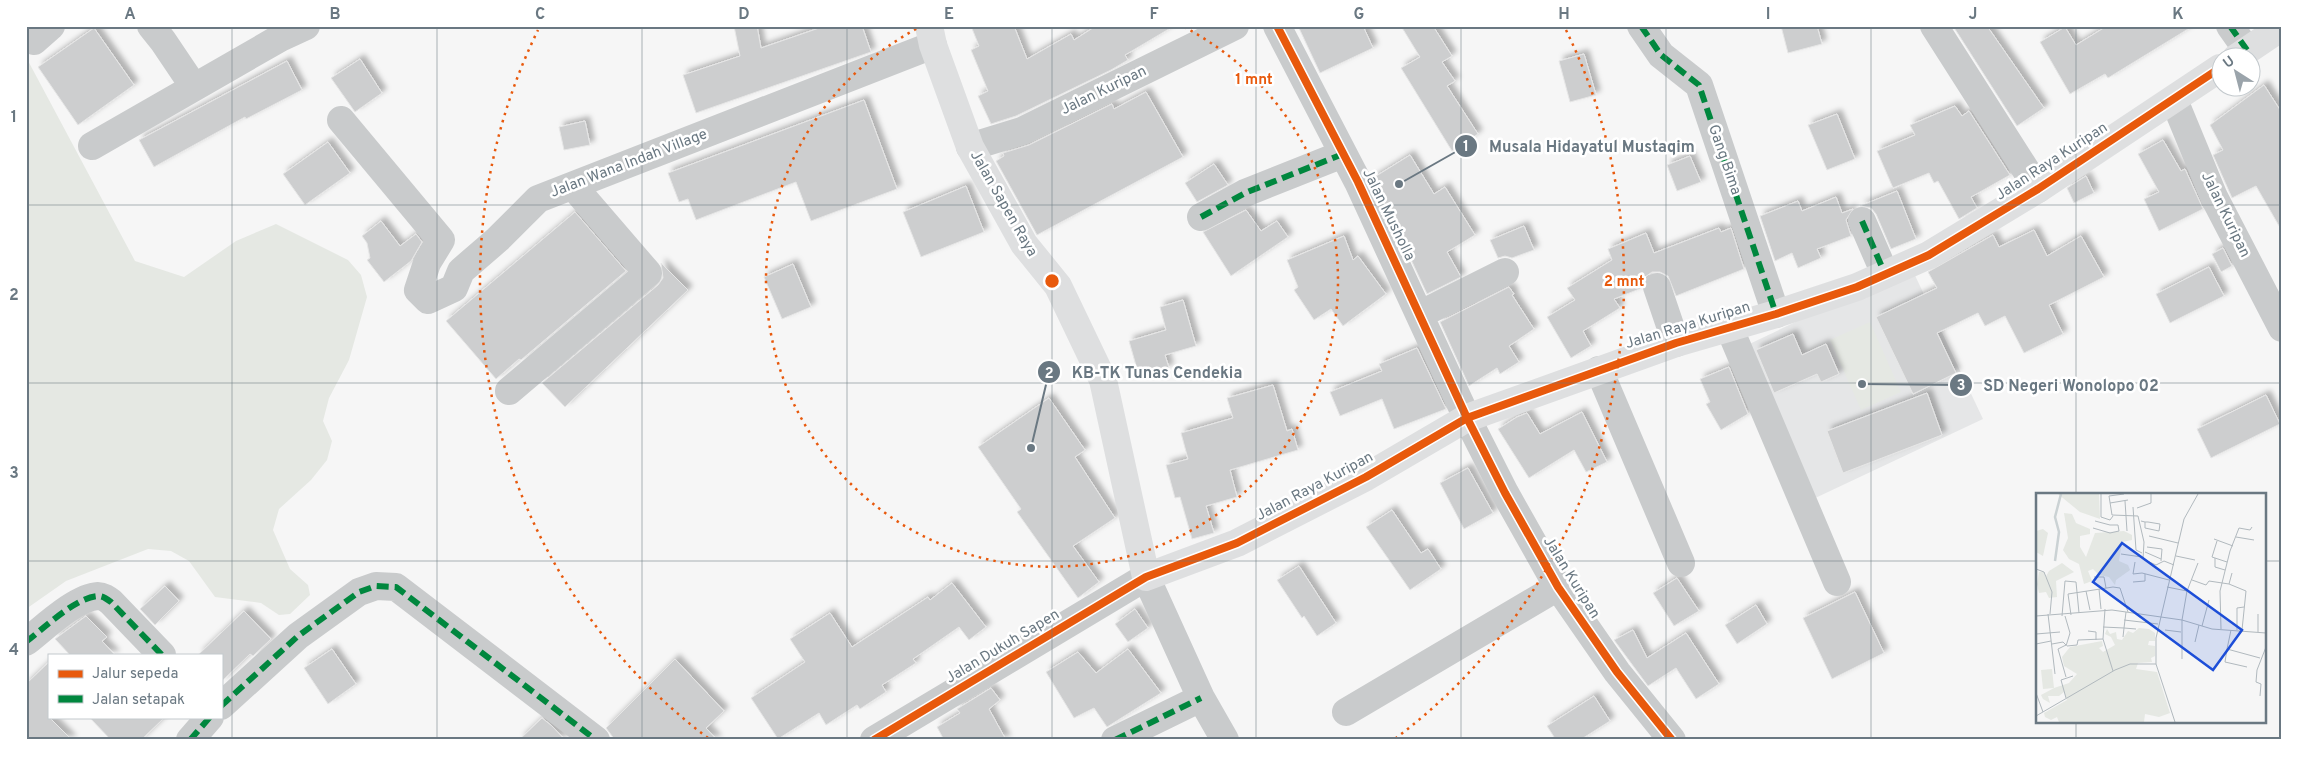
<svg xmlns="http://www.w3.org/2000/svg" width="2308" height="766" font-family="Overpass,sans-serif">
<defs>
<filter id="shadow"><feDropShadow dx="4.5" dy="-4.5" stdDeviation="2.5" flood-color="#0004"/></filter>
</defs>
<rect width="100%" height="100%" fill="#f6f6f6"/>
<path fill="#e5e6e7" d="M1911,267L1983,419L1811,500L1741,348Z"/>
<path fill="#e5e8e3" d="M26,57L135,261L184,277L236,241L276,224L348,260L361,275L367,297L349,360L329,398L323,421L332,441L327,460L311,480L279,509L273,530L290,569L308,585L310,595L290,614L279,615L261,603L215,597L189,561L171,551L148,549L66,581L26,609Z
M1870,322L1901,392L1861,410L1830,340Z"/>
<path fill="#cdcecf" stroke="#e6e6e6" filter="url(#shadow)" d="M734,26H757L761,48L825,26H862L871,52L696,113L683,75L740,56Z
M971,26H1014L1027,59L1071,34L1074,40L1096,26H1174L1125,55L1128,60L1111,70L1016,116L991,124L978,96L988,91L971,50L979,46Z
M1298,26H1363L1373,48L1320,73Z
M1401,26H1433L1452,56L1442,62L1455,81L1447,86L1478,134L1452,151L1401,68L1420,57Z
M1781,26H1817L1822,44L1788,53Z
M1953,26H1987L2044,108L2017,126Z
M2107,26H2193L2108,78L2105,74L2070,94L2040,42L2065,27L2076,45Z
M94,28L134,85L78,125L38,67Z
M1584,54L1596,95L1570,102L1559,61Z
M360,59L382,93L355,112L331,78Z
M287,61L302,90L246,119L245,117L154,167L139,140Z
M2264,85L2282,113V231L2256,186L2232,198L2213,155L2223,150L2210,125Z
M1146,92L1183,157L1037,235L996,161L1004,156L1003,153L1029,145L1112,104L1114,109Z
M864,100L897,189L811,221L796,182L696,220L688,199L679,202L668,173Z
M1955,106L1962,116L1969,111L2010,175L1971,197L1977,208L1959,219L1938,181L1934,183L1929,173L1893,188L1877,151L1915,135L1910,125Z
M1837,114L1855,159L1827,170L1808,125Z
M585,121L590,145L564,150L559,127Z
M2163,140L2181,171L2185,169L2203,209L2159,231L2144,199L2159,192L2138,154Z
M328,142L350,173L305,205L283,174Z
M1410,155L1434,194L1445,187L1475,235L1447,252L1461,277L1427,294L1373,178Z
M1690,156L1701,182L1677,191L1667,165Z
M1214,164L1228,185L1197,202L1185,183Z
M2086,176L2094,193L2074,203L2067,188Z
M966,186L984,232L921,257L903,212Z
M1897,191L1916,239L1891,249L1876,214L1871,208L1860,206Z
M1836,197L1842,213L1853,209L1846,220L1851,236L1817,249L1821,258L1798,268L1792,253L1775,261L1760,216L1798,201L1802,211Z
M1246,210L1261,231L1277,221L1288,237L1231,276L1203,232Z
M575,212L626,271L521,360L519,359L496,379L446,321Z
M381,221L400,246L416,234L422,242L411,261L384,282L367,260L370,258L367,243L362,236Z
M1524,226L1534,250L1512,258L1505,256L1498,258L1490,240Z
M1719,228L1721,232L1731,228L1744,269L1676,296L1668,276L1660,272H1652L1645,277L1642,288L1614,299L1620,308L1583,331L1591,346L1571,358L1547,317L1575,300L1567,288L1612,260L1608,249L1646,233L1654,253Z
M2034,230L2047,256L2081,236L2104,277L2049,305L2063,334L2024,353L2005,316L1985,326L1978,313L1937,333L1956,373L1913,394L1876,317L1937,288L1928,272L1993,235L1999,247Z
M1344,236L1353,260L1358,256L1386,294L1343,326L1331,309L1314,320L1294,290L1298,287L1287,260Z
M2223,248L2232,266L2221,272L2212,254Z
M661,263L688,290L565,407L542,383L658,285L663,278Z
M793,264L811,307L782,319L764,277Z
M2209,267L2224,296L2170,323L2156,294Z
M1509,287L1514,294L1512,295L1534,329L1509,346L1519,362L1500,374L1497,368L1469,386L1440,322Z
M1183,300L1196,346L1165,355L1169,368L1139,376L1129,341L1166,330L1160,307Z
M1793,334L1802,355L1826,344L1839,374L1821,382L1817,374L1774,393L1756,350Z
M1417,348L1446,409L1394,429L1382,399L1340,416L1330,392L1382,371L1379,364Z
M1729,367L1748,414L1721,430L1706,404L1710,402L1700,379Z
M1273,385L1287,431L1292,429L1298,450L1230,470L1237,497L1206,506L1214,533L1192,539L1180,497L1175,498L1166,465L1188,459L1181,433L1233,418L1227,398Z
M1927,393L1942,435L1843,473L1827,431Z
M2266,395L2280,424L2211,458L2197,429Z
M1049,398L1085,450L1075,457L1115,518L1073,546L1099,582L1078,598L1017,512L1021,509L978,447Z
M1582,412L1607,462L1586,472L1574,450L1529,478L1498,429L1517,417L1527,413L1540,434Z
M1468,468L1493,513L1464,529L1440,483Z
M1392,510L1421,553L1428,549L1441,569L1410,590L1366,527Z
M1299,566L1336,623L1317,636L1304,616L1302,618L1277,580Z
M1677,578L1699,611L1674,626L1653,593Z
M952,583L986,627L969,640L959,627L913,659L916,663L882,685L886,692L860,709L857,705L826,725L819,713L778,739L751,698L805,662L790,639L830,613L852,647L928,597L930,600Z
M165,586L179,601L155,625L140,609Z
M1855,592L1884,653L1832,679L1803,618Z
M1756,605L1767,624L1737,644L1725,625Z
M1135,609L1148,628L1128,642L1115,624Z
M244,611L271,639L253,656L250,654L221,682V655H198Z
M86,616L107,637L102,641L115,655H70L55,639Z
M1633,630L1647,658L1686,633L1719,684L1696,699L1676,668L1648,686L1614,640Z
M332,649L356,684L328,704L304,668Z
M1128,649L1161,693L1107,727L1094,708L1074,718L1046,672L1078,652L1096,673Z
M675,659L724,711L706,728L717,740H615L606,728Z
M49,662V717L72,740H26V684Z
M991,688L1000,700L989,709L1006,740H944L937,727L960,713L957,709Z
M1594,696L1610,721L1580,740H1556L1547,726Z
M89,717H165L141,740H111Z
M542,718L552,726L565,740H519Z"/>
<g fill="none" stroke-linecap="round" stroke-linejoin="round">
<path stroke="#c9cbcc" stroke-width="28" d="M151,26L163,41L194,87
M1277,26L1358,182L1467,418L1505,493L1558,587L1617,672L1672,740
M1641,26L1661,55L1699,85L1776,314
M1934,26L2038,189
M2230,26L2247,50
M34,41L51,26
M2174,100L2214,197L2282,328
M341,120L441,240L427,263L418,290L428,300L454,288L461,271L498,239L538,199L933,45
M92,146L280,38L306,26
M970,147L1022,131L1235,26
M1201,217L1245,193L1343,154
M1862,221L1885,274
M1657,287L1676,343
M1421,314L1505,272
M1729,327L1837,582
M1599,370L1681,563
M509,391L648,273L573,186
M26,642C43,629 76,597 98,596C103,596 107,599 111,602L162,655
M221,706L298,636L359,592L376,586L396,587L596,740
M1346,712L1558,587
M190,740L210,717
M874,740L1146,577L1201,698L1225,740
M1115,740L1201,698"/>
<path stroke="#dedfe0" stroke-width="28" d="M929,26L933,45L970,147L1024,244L1058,286L1103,380L1146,577L1237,543L1366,477L1467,418L1676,343L1776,314L1857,287L1929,255L2038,189L2220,68
M2236,58L2282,27"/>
<path stroke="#00873e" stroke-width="6" stroke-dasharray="12 6" stroke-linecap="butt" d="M1641,26L1661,55L1699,85L1776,314
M2230,26L2247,50
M1201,217L1245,193L1343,154
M1862,221L1885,274
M26,642C43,629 76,597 98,596C103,596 107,599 111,602L162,655
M221,706L298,636L359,592L376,586L396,587L596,740
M190,740L210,717
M1115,740L1201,698"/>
<g stroke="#fff" stroke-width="11">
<path id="cycleway" d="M1277,26L1358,182L1467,418L1505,493L1558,587L1617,672L1672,740
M874,740L1146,577L1237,543L1366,477L1467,418L1676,343L1776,314L1857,287L1929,255L2038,189L2220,68"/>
</g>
<use href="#cycleway" stroke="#e8590c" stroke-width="8"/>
</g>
<path fill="none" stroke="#6a7882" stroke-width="1" stroke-opacity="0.55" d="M232,26V740M437,26V740M642,26V740M847,26V740M1052,26V740M1256,26V740M1461,26V740M1666,26V740M1871,26V740M2076,26V495M26,205H2282M26,383H2282M26,561H2037M2264,561H2282M2076,722V740"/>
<g fill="none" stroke="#e8590c" stroke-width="2.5" stroke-dasharray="2.5 5">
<path d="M1184 27A286 286 0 1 1 920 27"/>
<path d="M708 738A572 572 0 0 1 538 30M1566 30A572 572 0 0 1 1396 738"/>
</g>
<g text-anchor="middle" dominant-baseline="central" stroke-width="5" stroke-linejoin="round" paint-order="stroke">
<g font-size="15" fill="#6a7882" stroke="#fff">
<text transform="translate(1104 91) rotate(-26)">Jalan Kuripan</text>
<text transform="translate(1724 160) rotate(71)">Gang Bima</text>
<text transform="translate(2052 162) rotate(-33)">Jalan Raya Kuripan</text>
<text transform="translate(629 164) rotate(-21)">Jalan Wana Indah Village</text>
<text transform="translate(1003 204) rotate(60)">Jalan Sapen Raya</text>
<text transform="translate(1388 215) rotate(64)">Jalan Musholla</text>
<text transform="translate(2225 215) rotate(64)">Jalan Kuripan</text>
<text transform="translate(1688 326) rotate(-17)">Jalan Raya Kuripan</text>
<text transform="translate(1315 487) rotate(-28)">Jalan Raya Kuripan</text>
<text transform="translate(1571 578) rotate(58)">Jalan Kuripan</text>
<text transform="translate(1003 647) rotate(-31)">Jalan Dukuh Sapen</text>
</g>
</g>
<g transform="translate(2036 493)">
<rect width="230" height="230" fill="#f6f6f6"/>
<path d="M22,1H63L64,26L44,19ZM28,20L36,21L40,30L54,36V41L44,43V54L50,64L59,40L88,38L96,42V47L86,49L83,68L92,72L94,77L80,87L79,92L73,84L63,82L57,76L52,78L56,88L48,91L43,71L33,66L27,57L32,45ZM7,36L12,40L7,63L0,59V38ZM26,70L38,79L20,88L21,104L13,105L10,99L3,100L1,91L3,79H9V85L13,78ZM103,135L113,136L119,140V148H113L112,152L119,153V163L115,165L116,169L102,170L100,176L121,179L134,220L123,224L109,221L108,229H23L21,224L15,227L9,224L8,220L31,207L28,199L23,203H12L14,210L7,206L5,202L18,195L7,196L5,177L16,176L18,195L33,190L41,181L28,173L26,164L34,154L66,148L67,153L63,155L67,159L79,152L75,144L69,141L71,136L74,141L80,139L81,146L86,147L92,138L97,140Z" fill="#e5e8e3"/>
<path fill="none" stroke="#cbd2d4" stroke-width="2.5" d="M19,68L23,39L19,24L25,1"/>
<path fill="none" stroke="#b1b9be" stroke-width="1" d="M65,1V24L74,27L77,23M88,1L73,3L76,22L102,23L108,49L107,66L120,72L128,68L138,72M89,8L91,38M74,10L92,7M97,14L100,57L106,60M101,15L115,10V1M59,28L74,32M105,28L109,29H112L124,31L123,38L109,35V29M57,35L74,40L83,38L82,32H74M113,43L142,50M200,44L218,47M178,46L197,53M181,48L176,64L191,69M111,54L126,56L125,68M109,59L125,66M85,61L106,64M140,63L159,67M179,65V74L189,77M99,69L97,81L106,80L133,87M0,76L8,79L16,99L14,121M196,80L193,91L210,98L206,137M58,84H68L70,95M156,87L170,92L173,88L193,91M97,89L109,88V81M131,94L151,98M63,96L65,116M50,98L54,117M69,116L67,146L77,178M12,121L19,181M35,122L32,101L77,94L84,95L92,119M0,123L76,117L146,127L176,136L230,140M26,123L29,88L40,89L43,120M29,123L34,140L30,153M88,127L122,131M166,133L173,107M67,134L88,135L90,119M185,136L184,98L194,58L203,35L214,37L216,34M129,137L145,139M195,137L191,156L224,165M201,137V115L208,114M52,138L60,139V147M222,139V121M0,141L24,139M87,144L88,135L100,136M159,149L163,132M0,151L15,148M16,151L27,149L30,152M30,152L22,156L30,184M31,153L41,152L42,147L67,146M191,156L189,169L211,174M146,166V127L151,98L162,70M0,200L7,219M224,203L225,191L220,189L221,177L230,154M30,205L25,187L37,183M0,223L79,177L94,171H120M139,229L120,171V145L148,26L162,1"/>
<path fill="#1d4ed8" fill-opacity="0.15" stroke="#1d4ed8" stroke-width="2.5" d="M86,50L206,137L177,177L57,89Z"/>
<rect width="230" height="230" fill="none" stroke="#6a7882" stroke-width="2.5"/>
</g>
<circle cx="1052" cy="281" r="8" fill="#e8590c" stroke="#fff" stroke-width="2.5"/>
<g font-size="15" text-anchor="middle" font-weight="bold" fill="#e8590c" stroke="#fff" stroke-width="5" stroke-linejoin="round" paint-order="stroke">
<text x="1254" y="84">1 mnt</text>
<text x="1624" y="286">2 mnt</text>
</g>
<path fill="none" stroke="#6a7882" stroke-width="2" d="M1399 184L1466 146M1031 448L1049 372M1862 384L1961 385"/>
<g fill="#6a7882" stroke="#fff" stroke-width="2">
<circle cx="1399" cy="184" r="5"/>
<circle cx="1031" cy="448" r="5"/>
<circle cx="1862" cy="384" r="5"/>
<circle cx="1466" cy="146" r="12"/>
<circle cx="1049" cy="372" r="12"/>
<circle cx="1961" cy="385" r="12"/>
</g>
<g font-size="15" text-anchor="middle" font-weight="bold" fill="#fff">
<text x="1466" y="151">1</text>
<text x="1049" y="378">2</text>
<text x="1961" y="390">3</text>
</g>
<g font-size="16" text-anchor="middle" font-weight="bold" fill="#6a7882" stroke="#fff" stroke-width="5" stroke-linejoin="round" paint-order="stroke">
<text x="1592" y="152">Musala Hidayatul Mustaqim</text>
<text x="1157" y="378">KB-TK Tunas Cendekia</text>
<text x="2071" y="391">SD Negeri Wonolopo 02</text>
</g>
<rect width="2308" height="766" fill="none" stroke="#ffffff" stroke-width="55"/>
<rect x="48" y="654" width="175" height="65" fill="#ffffff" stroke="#c3c9cd"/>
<rect x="58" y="670" width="25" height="8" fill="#e8590c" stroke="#c3c9cd"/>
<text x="92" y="678" font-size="15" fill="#6a7882">Jalur sepeda</text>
<rect x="58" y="695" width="25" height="8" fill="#00873e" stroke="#c3c9cd"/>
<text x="92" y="704" font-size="15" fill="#6a7882">Jalan setapak</text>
<g transform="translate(2236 72) rotate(324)"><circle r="24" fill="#ffffff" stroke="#c3c9cd"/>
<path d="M0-4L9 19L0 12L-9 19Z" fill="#9ba4ab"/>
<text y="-8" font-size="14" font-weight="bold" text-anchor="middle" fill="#6a7882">U</text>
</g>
<rect x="28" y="28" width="2252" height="710" fill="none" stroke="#6a7882" stroke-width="2"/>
<g font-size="16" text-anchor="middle" font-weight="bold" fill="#6a7882">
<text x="130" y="19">A</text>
<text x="335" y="19">B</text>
<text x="540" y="19">C</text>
<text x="744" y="19">D</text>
<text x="949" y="19">E</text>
<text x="1154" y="19">F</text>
<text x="1359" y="19">G</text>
<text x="1564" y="19">H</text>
<text x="1768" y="19">I</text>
<text x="1973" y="19">J</text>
<text x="2178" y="19">K</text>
<text x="14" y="122">1</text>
<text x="14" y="300">2</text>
<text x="14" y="478">3</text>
<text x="14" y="655">4</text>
</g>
</svg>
